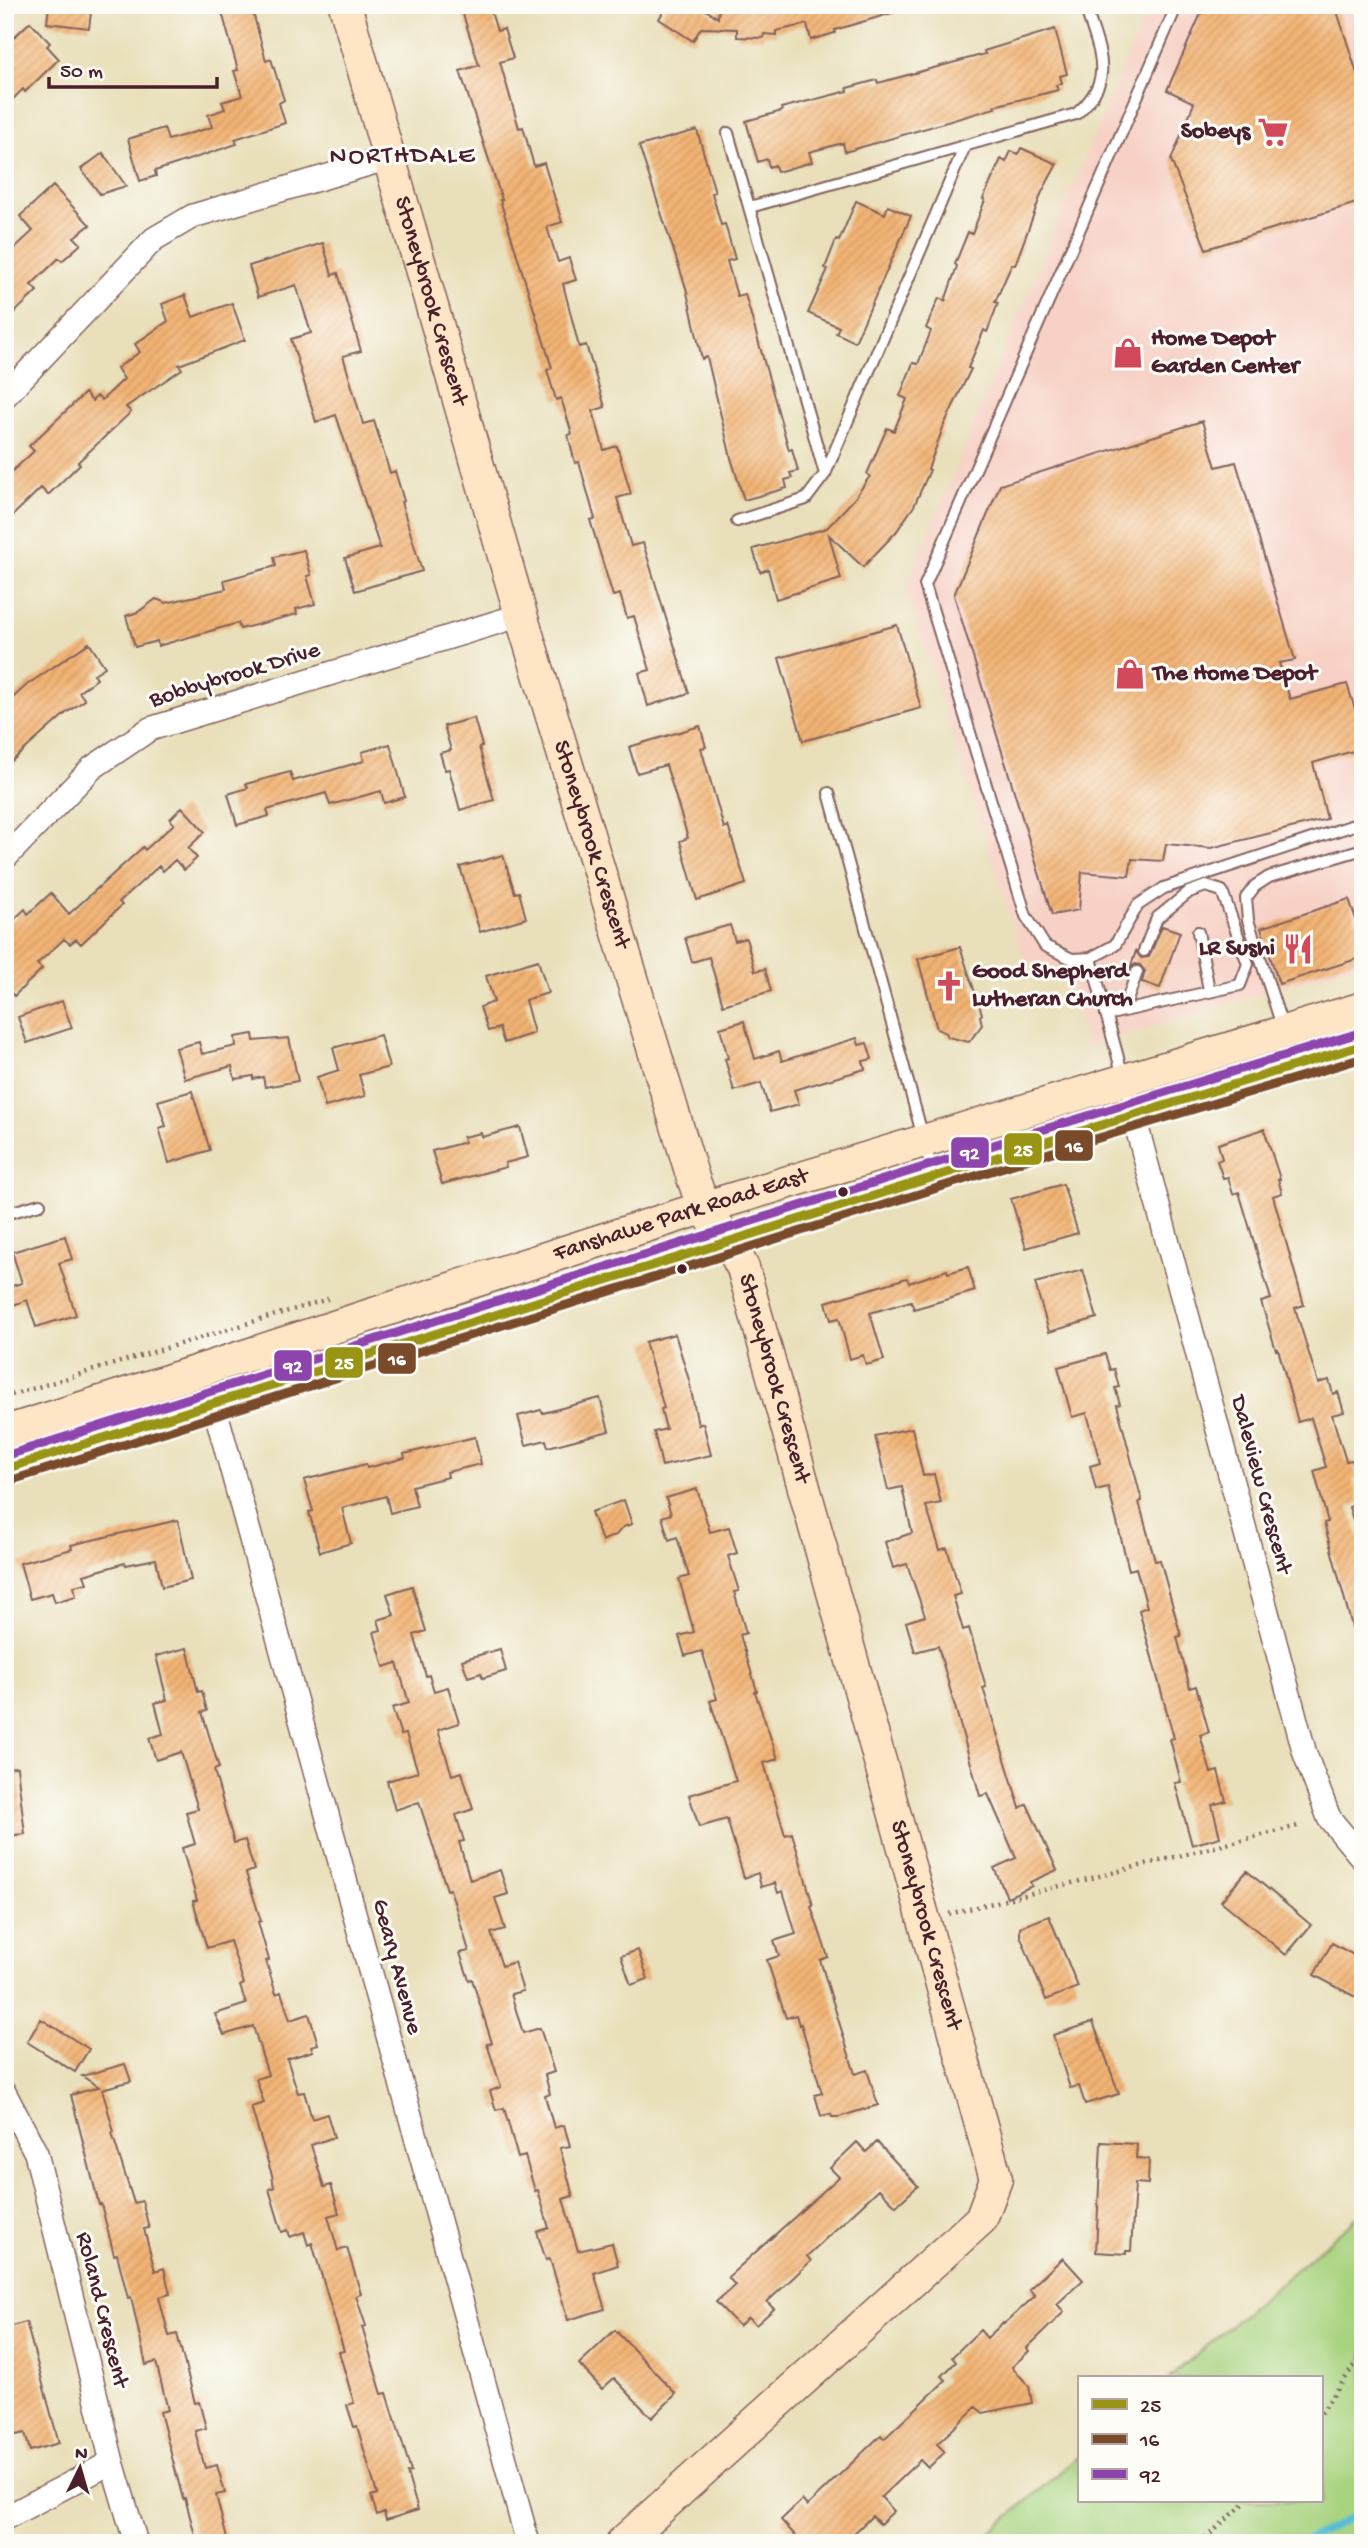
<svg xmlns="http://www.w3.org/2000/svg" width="1368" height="2548" font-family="'Gochi Hand',sans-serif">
<defs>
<pattern id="building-hatch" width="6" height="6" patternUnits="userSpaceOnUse" patternTransform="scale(1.75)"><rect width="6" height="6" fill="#f2b475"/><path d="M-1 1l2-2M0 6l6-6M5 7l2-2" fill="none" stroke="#d19a65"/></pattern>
</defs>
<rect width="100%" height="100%" fill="#fdfcf7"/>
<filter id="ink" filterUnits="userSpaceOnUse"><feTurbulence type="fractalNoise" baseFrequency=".0143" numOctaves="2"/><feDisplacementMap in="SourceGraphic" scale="14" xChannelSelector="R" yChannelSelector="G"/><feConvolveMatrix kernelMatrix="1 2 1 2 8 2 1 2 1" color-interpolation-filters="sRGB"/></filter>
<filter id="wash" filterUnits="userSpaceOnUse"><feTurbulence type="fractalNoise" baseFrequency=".00686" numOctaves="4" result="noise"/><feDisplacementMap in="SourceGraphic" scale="28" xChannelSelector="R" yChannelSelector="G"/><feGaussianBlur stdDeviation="1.57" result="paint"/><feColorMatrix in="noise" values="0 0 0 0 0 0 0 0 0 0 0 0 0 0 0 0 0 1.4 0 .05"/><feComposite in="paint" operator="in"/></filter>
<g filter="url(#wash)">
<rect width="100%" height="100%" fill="#e9dfba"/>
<path fill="#f7d1c6" d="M1150,5H1363V962L1087,1047L1071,985L1023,958L906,588L1077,175Z"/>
<path fill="#a8d37f" stroke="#797955" stroke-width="2" d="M1363,2215V2543H978L1079,2456V2501H1321V2378H1169L1356,2218Z"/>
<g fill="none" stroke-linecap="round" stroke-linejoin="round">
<path stroke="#57bed4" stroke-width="7" d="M1301,2543L1358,2514L1363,2509"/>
</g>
<g id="blocks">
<path fill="url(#building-hatch)" d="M49,5H92L89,28L47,23Z
M220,5H251L266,61L271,59L284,100L279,103L285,123L235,139L237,144L155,171L156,176L140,181L128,139L164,128L168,140L212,127L208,115L225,109L222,102L242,96L234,71L238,70Z
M460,5H489L497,31L504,29L513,58L500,62L519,128L523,127L534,166L544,163L562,222L547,227L558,262L569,258L576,280L563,284L579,347L586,345L605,407L593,411L604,450L617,446L631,494L617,498L631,546L643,543L689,693L648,706L639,673L650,670L634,616L627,618L620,594L613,596L590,520L595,519L579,462L575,463L568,435L572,434L561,398L556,400L547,370L552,368L500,200H502L460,71L479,65Z
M667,5H698L718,18L719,5H902V10L835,30V33L811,40L807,24L776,31V35L764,34L763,38L737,37V29L701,28L693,41L659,19Z
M1214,5H1335L1363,92V201L1206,249L1171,160L1194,103L1167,90L1203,9Z
M30,22L50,43L47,46L59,59L25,92L23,89L5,107V46Z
M1055,29L1067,74L1060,76L1062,83L1056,85L1058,90L994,106L995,108L845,152L843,143L809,152L812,162L777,172L775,165L769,167L767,159L758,162L746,121L782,111L781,108L848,91L847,88L877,80L878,83L985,54L984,51Z
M697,130L715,192L712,193L721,225L725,224L735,259L727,261L737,296L745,294L789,450L792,449L798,471L790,473L792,478L785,480L787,488L744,500L731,458L707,357L702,359L686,288L639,146Z
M1021,148L1057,164L1042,192L1015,265L1012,264L995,302L998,303L987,332L984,330L968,368L971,369L944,425L928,469L930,470L914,506L896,532L863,567L829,535L841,579L776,599L768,569L760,572L753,549L827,528L854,499L870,476L867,474L887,428L894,431L907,399L900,396L913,363L918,364L931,331L926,328L939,298L945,301L957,266L955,264L968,232L972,234L985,200L983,199L1001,159L1006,162L1011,151L1018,154Z
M103,153L126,186L100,194L81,169Z
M53,186L90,225L74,237L81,244L62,261L59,258L31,285L37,291L5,322V257L33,231L20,216Z
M856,201L885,214L888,206L911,216L855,342L836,333L839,327L808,313L828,269L825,268L836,240L839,241Z
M323,243L332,275L338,273L361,351L343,356L363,424L374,421L390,473L395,471L404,501L401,502L422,571L355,591L345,558L380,548L336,415L316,422L291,339L311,333L296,285L258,297L249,266Z
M185,295L193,317L232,303L245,340L179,365L182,369L126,407L131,412L78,462L80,464L48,495L41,488L5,523V478L34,451L29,446L85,393L92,401L97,396L102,400L124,379L117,368L140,352L135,344L168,321L162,304Z
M1202,421L1216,467L1236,462L1295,660L1279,663L1290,699L1347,684L1363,734V748L1313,763L1327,819L1211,848L1166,844L1163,861L1132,859L1129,876L1082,872L1079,910L1052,915L954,595L1000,485Z
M304,550L311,575L307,576L315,604L296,609L297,614L240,629L238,623L158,646L157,641L135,647L126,616L138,612L156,599L166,603L226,589L224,580L276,566L274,557Z
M897,625L921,708L803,741L779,658Z
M89,643L105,667L94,674L97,679L79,692L85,700L66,713L5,767V705L28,684Z
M474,718L482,746L479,747L494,800L460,810L449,769L445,770L440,753L451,750L444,726Z
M700,726L706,747L701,748L724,828L728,826L746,884L697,900L680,841L688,838L666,765L637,773L629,747Z
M390,744L405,797L384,803L381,791L330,805L326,793L267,810L269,816L237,825L228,794L248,788L246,784L290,772L293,781L364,761L362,752Z
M182,807L205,832L188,848L197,858L184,870L175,860L163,871L159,866L119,902L122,905L81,944L76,939L70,944L64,939L37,964L42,969L14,996L5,987V928L25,909L28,914L51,893L69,914L143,847L145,850L174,824L170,819Z
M503,855L515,893L519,892L526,918L480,932L460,867Z
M1349,899L1363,940V957L1279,984L1261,928Z
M730,925L735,941L746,938L755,971L765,969L771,991L723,1005L709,957L692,962L685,938Z
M1162,926L1180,932L1160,988L1142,982L1145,971L1140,965L1135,964L1130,969L1136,951L1141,958L1149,957Z
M960,947L982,1014L980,1016L982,1025L969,1042L948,1037L946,1033L937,1029L918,959Z
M538,960L548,993L525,1000L534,1033L504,1043L499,1028L488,1031L480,1007L494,1002L486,976Z
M62,1001L72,1028L27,1043L18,1017Z
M744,1021L755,1059L779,1051L782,1061L857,1038L859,1045L867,1043L872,1059L863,1061L865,1069L794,1090L799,1104L770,1112L761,1083L734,1091L725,1059L728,1058L720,1028Z
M253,1034L254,1041L289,1038L298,1081L265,1087L263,1077L253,1079V1076L235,1079L232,1066L185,1079L176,1048L199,1042L202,1054L236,1046L235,1037Z
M380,1035L389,1067L359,1075L365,1096L325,1107L317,1077L339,1070L333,1048Z
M192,1091L210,1150L169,1163L159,1128L166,1126L158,1101Z
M520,1127L528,1157L505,1163L506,1167L442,1184L432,1151L465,1142L463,1137L481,1133L482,1137Z
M1264,1129L1280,1179H1278L1282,1193L1273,1196L1304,1305L1295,1308L1318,1383L1329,1380L1333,1394L1338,1392L1344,1412L1332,1415L1346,1461L1352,1460L1357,1478L1353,1480L1360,1503L1349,1507L1363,1552V1644L1357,1645L1324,1523L1328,1522L1314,1471L1326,1467L1311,1418L1298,1422L1278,1349L1276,1350L1261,1302L1271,1299L1239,1192L1233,1194L1228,1177L1223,1178L1217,1161L1222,1159L1218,1144Z
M1063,1184L1078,1233L1026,1248L1011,1199Z
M65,1236L72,1259L59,1263L76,1315L36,1327L27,1300L5,1308V1288L22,1283L12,1252Z
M968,1267L975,1291L914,1309L911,1301L870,1313L884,1360L866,1365L863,1355L850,1359L839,1318L831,1320L826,1302L907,1278L909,1283L947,1270L948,1273Z
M1083,1270L1097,1318L1049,1332L1035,1283Z
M675,1334L689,1380L698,1425L703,1423L711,1455L662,1466L654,1432L666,1429L661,1409L664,1408L645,1342Z
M1105,1354L1110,1370L1114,1369L1119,1387L1115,1388L1120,1404L1117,1405L1142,1501L1139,1502L1155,1561L1160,1560L1181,1636L1177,1637L1190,1688L1196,1686L1209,1732L1200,1735L1211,1773L1218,1771L1226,1801L1212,1805L1220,1837L1192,1845L1175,1783L1181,1782L1170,1739L1174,1738L1139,1610L1147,1607L1136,1568L1129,1570L1108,1487L1096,1490L1090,1466L1100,1463L1087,1413L1072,1417L1058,1367Z
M600,1398L609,1431L548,1447L546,1440L526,1445L518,1416L541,1410L543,1413Z
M912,1428L923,1476L934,1474L941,1503L926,1506L940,1550L947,1548L961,1594L953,1596L963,1630L969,1628L986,1687L983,1688L1020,1808L1027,1804L1057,1870L1030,1882L1032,1886L1007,1897L994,1868L1016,1858L988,1794L980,1796L938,1646L915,1652L906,1622L925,1616L907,1564L893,1568L885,1542L912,1533L902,1487L888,1490L875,1436Z
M475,1437L481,1464L447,1472L448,1477L412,1486L417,1506L390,1513L386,1496L342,1508L351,1543L320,1552L309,1512L313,1511L304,1480L366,1464L367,1468L405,1458L404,1454Z
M697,1489L710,1532L729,1527L737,1553L728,1556L739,1591L734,1592L746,1633L740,1635L757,1691L755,1692L778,1759L764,1763L785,1835L792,1833L813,1905L811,1906L828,1957L820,1960L855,2074L867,2070L878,2105L839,2117H832L831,2114L821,2116L815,2095L822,2093L801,2024L799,2025L796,2015L786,2018L767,1960L779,1956L774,1941L796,1934L783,1891L778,1893L775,1883L761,1887L758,1873L744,1878L727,1819L699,1827L689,1795L736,1781L710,1701L717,1699L702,1651L685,1656L679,1636L694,1632L679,1579L689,1576L677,1537L669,1540L662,1517L671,1514L666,1498Z
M624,1500L632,1524L623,1527L616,1535L602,1541L591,1512Z
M178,1520L191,1580L162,1587L156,1559L126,1565L125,1563L84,1575L87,1583L74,1586L76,1596L55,1602L52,1593L30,1599L20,1563L72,1549L71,1545Z
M412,1586L426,1631L414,1635L426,1676L429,1675L434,1691L448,1687L459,1723L438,1730L452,1775L462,1772L473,1809L456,1815L464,1841L459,1842L470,1880L500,1870L508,1894L495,1898L505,1929L491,1933L502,1966L514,1962L523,1991L511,1994L523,2033L540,2028L554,2072L545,2075L550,2094L545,2096L554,2128L564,2125L570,2146L560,2148L573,2196L563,2199L578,2251L612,2243L618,2265L594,2273L605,2309L568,2320L550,2259L546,2260L537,2232L549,2228L538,2190L535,2191L525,2156L518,2158L504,2108L496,2110L490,2091L501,2087L487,2044L492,2043L472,1979L469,1980L460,1953L469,1951L450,1889L447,1890L419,1802L395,1810L387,1781L418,1772L406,1734L401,1735L392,1708L409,1703L397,1663L384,1667L374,1632L381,1630L378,1620L394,1615L387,1594Z
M187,1648L198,1692L202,1691L207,1711L202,1712L219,1768L214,1770L234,1843L245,1840L254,1870L246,1873L261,1921L258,1922L269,1960L266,1961L276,1994L281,1992L290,2020L309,2014L318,2044L311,2046L313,2051L287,2059L298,2093L304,2092L312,2119L327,2114L334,2137L311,2145L324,2187L331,2185L339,2213L328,2216L338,2251L347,2248L361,2294L356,2296L366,2326L362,2327L382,2394L387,2393L404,2448L411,2472L407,2473L418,2510L386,2520L384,2512L377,2515L371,2496L377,2494L357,2426L354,2427L347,2405L354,2403L339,2352L344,2351L312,2243L308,2245L304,2232L290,2237L288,2230L282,2232L269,2189L274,2187L272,2175L251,2107L264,2103L256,2079L268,2075L253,2026L224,2035L215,2014L246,2004L240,1986L244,1984L230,1941L207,1948L193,1901L197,1900L182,1848L195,1844L186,1812L198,1809L181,1752L156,1760L149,1738L163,1734L155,1703L167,1700L156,1656Z
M500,1649L506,1671L483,1678L481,1673L468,1677L462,1660Z
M17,1767L25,1834L5,1836V1768Z
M1247,1871L1311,1925L1286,1955L1221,1901Z
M1049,1916L1078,1987L1046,2000L1020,1935V1927Z
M1332,1943L1363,1960V2001L1314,1975Z
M638,1950L648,1979L631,1985L621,1956Z
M41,2019L89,2049L75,2072L27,2042Z
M1093,2022L1119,2094L1085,2104L1079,2086L1070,2088L1053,2035Z
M125,2064L131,2081L102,2089L114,2132L112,2133L134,2203L142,2201L149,2228L144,2229L155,2271L164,2268L170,2294L159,2297L169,2336L177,2334L195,2403L199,2402L206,2428L195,2431L205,2468L217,2465L225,2493L216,2495L228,2543H197L185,2498L183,2499L160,2412L168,2410L156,2362L146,2365L131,2297L128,2298L117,2254L114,2255L101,2204L99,2205L71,2095L99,2087L82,2076Z
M857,2142L866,2152L877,2142L918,2186L896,2206L879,2189L807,2256L811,2261L767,2302L774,2309L756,2325L748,2318L739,2326L716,2302L735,2285L728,2277L839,2177L830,2168Z
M1101,2142L1137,2144L1136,2158L1149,2159L1148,2184L1135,2183L1131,2251H1126V2254L1096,2252Z
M1063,2258L1083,2280L1057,2304L1064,2312L1027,2348L1029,2351L1012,2367L1029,2386L1032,2403L983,2413L976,2407L937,2444L945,2452L928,2468L920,2460L881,2497L894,2511L880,2524L872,2516L844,2543H802L781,2520L802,2500L807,2506L881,2435L884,2439L946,2380L942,2376L956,2362L952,2357L980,2330L987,2338L1003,2323L1004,2324L1035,2296L1029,2289Z
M26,2322L59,2443L30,2451L25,2433L16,2435L6,2397L15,2395L5,2361V2328Z
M615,2330L676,2394L652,2418L614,2378L602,2389L579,2364Z"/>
</g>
</g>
<g filter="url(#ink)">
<use href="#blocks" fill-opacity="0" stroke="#82625d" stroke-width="2"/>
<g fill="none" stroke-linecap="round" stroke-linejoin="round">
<g stroke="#82625d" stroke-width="14">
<path id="lane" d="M1177,5L925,585L1026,916L1045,946L1072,959L1091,958L1115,945L1138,905L1164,888L1363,822
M728,133L825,474
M750,207L1076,114C1118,78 1098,51 1085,5
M737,521L806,499L825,474L965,146
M829,793L933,1174
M1198,932L1209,990
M1091,958L1133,1113
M1124,1009L1137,972
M1106,1015L1240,985L1248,964L1222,891L1206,886L1189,892L1157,918L1144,951
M1283,1029L1248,920L1246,898L1255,886L1269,877L1363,849
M5,1214L40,1204"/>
</g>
<g stroke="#82625d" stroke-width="26">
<path id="street" d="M5,396L154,239L193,216L389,158
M5,858L92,768L150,729L521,615
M1133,1113L1305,1754L1329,1818L1363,1859
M214,1405L528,2543
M5,2094L36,2153L112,2462L136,2543
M5,2518L112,2462"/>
</g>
<g stroke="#82625d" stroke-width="35">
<g id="secondary">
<path id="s1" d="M345,5L521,615L693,1178L704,1208L728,1241L743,1268L996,2179L981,2219L622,2543"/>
<path id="s2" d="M5,1432C240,1360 472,1280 706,1207C924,1139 1144,1076 1363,1008"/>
<path d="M5,1469C459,1330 908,1180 1363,1045"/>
</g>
</g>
<path stroke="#82625d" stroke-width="4.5" stroke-dasharray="2 5" stroke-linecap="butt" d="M5,1397L328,1299
M949,1914L1298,1826
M1321,2413L1363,2353
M1200,2543L1247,2501"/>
<use href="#lane" stroke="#fff" stroke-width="10"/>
<use href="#street" stroke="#fff" stroke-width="23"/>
<use href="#secondary" stroke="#fde5c5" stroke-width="32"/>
<g stroke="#fdfcf7" stroke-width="14">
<path id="bus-1" d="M5,1469L1023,1149L1363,1045"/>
</g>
<g stroke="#fdfcf7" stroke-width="14">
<path id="bus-2" d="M9,1481L1026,1160L1363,1058"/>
</g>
<g stroke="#fdfcf7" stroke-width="14">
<path id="bus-3" d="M5,1456L1019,1137L1359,1033"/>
</g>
<use href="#bus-1" stroke="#999413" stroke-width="9"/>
<use href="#bus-2" stroke="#7a4b2a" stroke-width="9"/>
<use href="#bus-3" stroke="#8e44ad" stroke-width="9"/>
</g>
</g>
<defs>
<g id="supermarket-bare" transform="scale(2.415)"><path d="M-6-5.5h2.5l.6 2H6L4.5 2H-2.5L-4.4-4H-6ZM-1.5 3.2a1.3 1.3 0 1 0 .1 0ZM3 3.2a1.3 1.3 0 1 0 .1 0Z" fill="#d1495b" stroke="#fdfcf7" stroke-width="2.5" paint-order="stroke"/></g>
<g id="shop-bare" transform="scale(2.415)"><path d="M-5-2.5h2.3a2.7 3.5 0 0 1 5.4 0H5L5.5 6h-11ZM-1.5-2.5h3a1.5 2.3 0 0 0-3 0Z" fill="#d1495b" stroke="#fdfcf7" stroke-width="2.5" paint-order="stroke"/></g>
<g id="restaurant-bare" transform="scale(2.415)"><path d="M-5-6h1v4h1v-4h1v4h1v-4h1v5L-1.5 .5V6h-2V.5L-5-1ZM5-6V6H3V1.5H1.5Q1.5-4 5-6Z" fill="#d1495b" stroke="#fdfcf7" stroke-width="2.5" paint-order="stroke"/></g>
<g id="church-bare" transform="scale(2.415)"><path d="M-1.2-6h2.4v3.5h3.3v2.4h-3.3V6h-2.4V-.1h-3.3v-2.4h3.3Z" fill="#d1495b" stroke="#fdfcf7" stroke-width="2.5" paint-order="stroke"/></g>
</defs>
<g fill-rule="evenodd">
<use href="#supermarket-bare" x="1273" y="132"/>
<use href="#shop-bare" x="1128" y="353"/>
<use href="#shop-bare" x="1130" y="674"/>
<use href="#restaurant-bare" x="1298" y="949"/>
<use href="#church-bare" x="949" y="986"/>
</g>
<g fill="#4a1f2b" stroke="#fdfcf7" stroke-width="2.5">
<circle cx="843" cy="1192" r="6"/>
<circle cx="682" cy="1269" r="6"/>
</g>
<g text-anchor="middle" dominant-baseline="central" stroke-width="6" stroke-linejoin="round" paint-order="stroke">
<g font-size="24" font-weight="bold" fill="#4a1f2b" stroke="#fdfcf7" text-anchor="start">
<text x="1250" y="132" text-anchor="end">Sobeys</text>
<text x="1151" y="339">Home Depot<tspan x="1151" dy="28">Garden Center</tspan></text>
<text x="1153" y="674">The Home Depot</text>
<text x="1275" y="949" text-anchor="end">LR Sushi</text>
<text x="972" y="972">Good Shepherd<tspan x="972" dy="28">Lutheran Church</tspan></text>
</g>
<g font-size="24" fill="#4a1f2b" stroke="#fdfcf7">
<text stroke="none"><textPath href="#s1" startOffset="308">Stoneybrook Crescent</textPath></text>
<text transform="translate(235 676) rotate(-17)">Bobbybrook Drive</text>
<text stroke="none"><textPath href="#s1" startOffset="875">Stoneybrook Crescent</textPath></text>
<text stroke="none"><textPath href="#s2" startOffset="710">Fanshawe Park Road East</textPath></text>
<text stroke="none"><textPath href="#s1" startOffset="1442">Stoneybrook Crescent</textPath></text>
<text transform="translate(1260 1485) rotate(75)">Daleview Crescent</text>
<text stroke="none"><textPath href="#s1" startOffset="2009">Stoneybrook Crescent</textPath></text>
<text transform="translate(396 1967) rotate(75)">Geary Avenue</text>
<text transform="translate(101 2310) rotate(76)">Roland Crescent</text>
</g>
<g font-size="26" letter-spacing="2" fill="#4a1f2b" stroke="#fdfcf7">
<text x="403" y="157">NORTHDALE</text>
</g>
</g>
<g stroke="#fdfcf7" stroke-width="2.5">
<rect x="1054" y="1129" width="40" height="33" rx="7" fill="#7a4b2a"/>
<rect x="1003" y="1132" width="40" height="34" rx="7" fill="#999413"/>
<rect x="950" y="1136" width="40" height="33" rx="7" fill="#8e44ad"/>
<rect x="377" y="1342" width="40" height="33" rx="7" fill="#7a4b2a"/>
<rect x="324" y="1346" width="40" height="33" rx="7" fill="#999413"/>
<rect x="273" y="1349" width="40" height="33" rx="7" fill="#8e44ad"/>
</g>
<g font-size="19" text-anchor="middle" font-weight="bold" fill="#fff">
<text x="1074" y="1152">16</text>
<text x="1023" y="1156">25</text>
<text x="970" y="1159">92</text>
<text x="397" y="1365">16</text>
<text x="344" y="1369">25</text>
<text x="293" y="1372">92</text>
</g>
<rect width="1368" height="2548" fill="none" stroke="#fdfcf7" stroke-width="28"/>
<rect x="1078" y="2376" width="245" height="126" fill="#fdfcf7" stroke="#b5a4a5" stroke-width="2"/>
<rect x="1092" y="2399" width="35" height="10" fill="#999413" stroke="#b5a4a5" stroke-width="2"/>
<text x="1140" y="2412" font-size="21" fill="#4a1f2b">25</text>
<rect x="1092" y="2434" width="35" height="10" fill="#7a4b2a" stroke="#b5a4a5" stroke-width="2"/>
<text x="1140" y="2446" font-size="21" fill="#4a1f2b">16</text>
<rect x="1092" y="2469" width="35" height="10" fill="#8e44ad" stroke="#b5a4a5" stroke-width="2"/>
<text x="1140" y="2482" font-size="21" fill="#4a1f2b">92</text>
<g transform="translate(80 2468) rotate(5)" stroke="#fdfcf7" stroke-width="5" paint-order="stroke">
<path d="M0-5L12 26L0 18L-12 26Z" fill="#4a1f2b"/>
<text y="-10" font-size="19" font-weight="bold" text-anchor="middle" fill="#4a1f2b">N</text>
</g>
<path d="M49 77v10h168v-10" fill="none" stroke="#4a1f2b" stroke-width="3.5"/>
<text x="60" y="77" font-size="21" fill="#4a1f2b" stroke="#fdfcf7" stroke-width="5" paint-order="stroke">50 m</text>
</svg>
